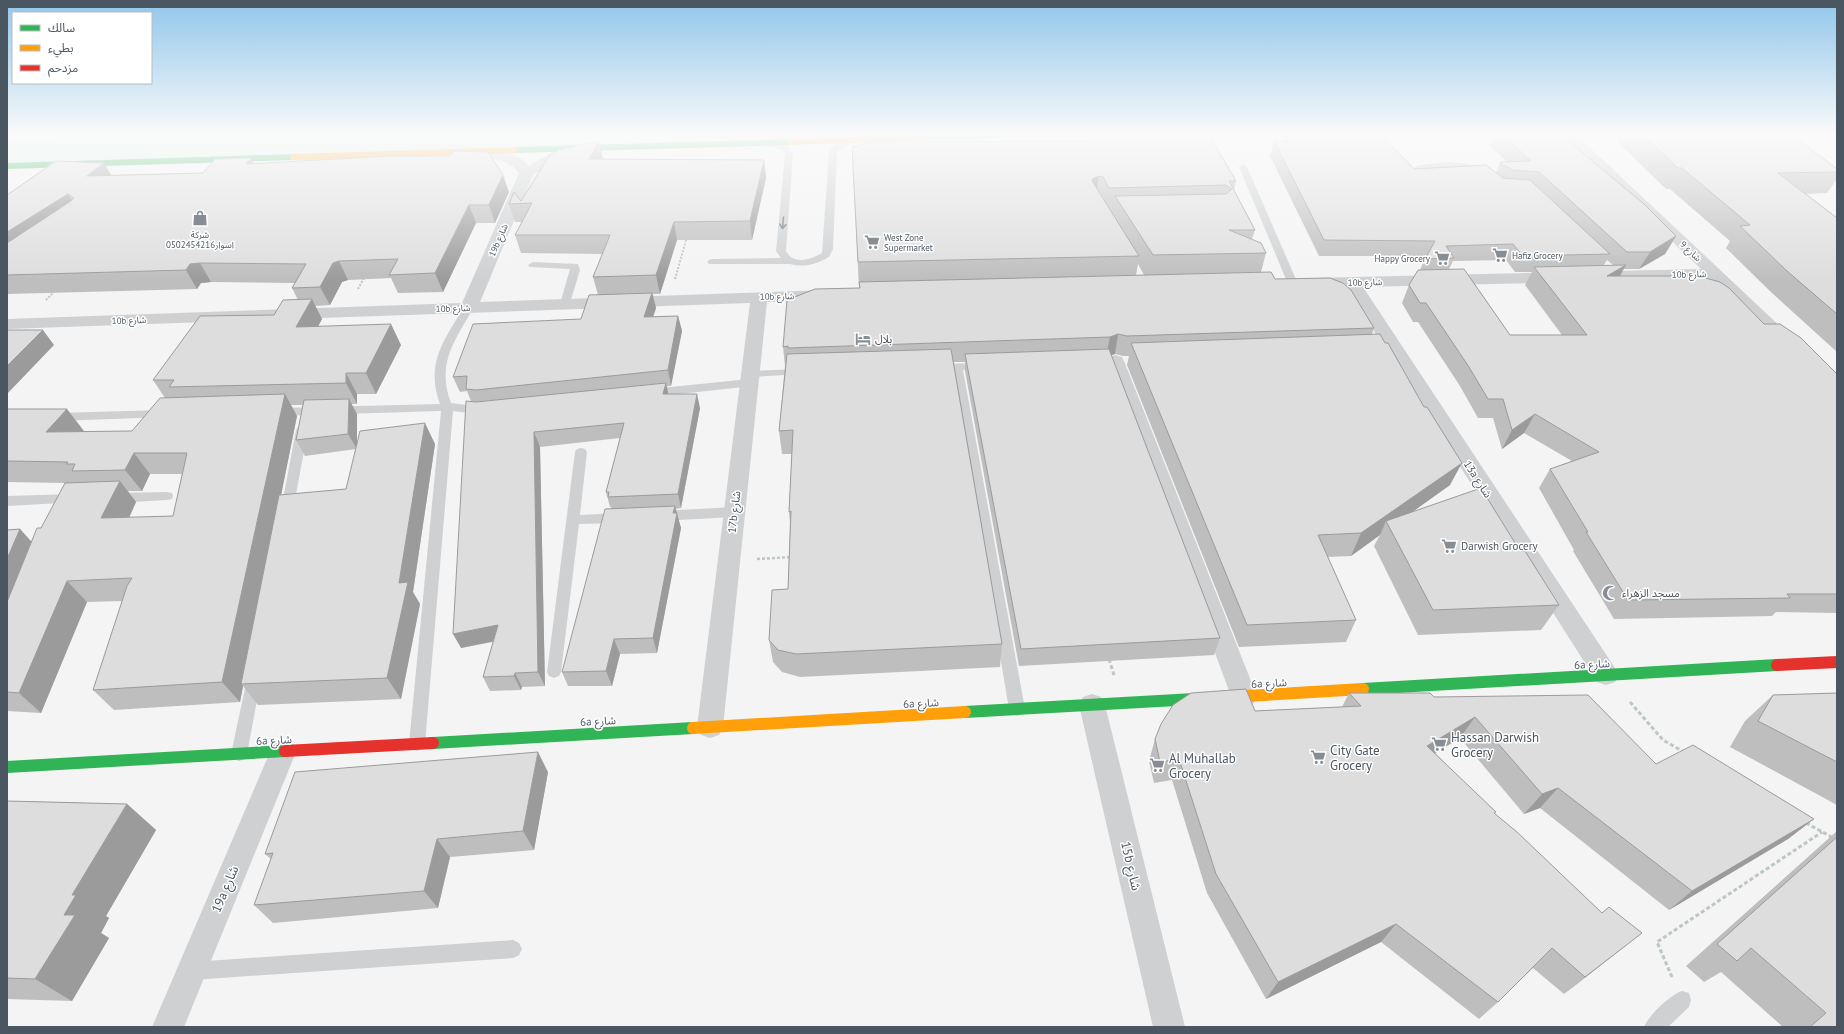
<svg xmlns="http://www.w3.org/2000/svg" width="1844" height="1034" font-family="'PT Sans','Noto Sans Arabic',sans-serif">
<rect width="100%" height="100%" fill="#f4f4f4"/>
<path fill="#d9f2e3" d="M7,135H891L7,163Z"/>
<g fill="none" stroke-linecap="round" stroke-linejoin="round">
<path stroke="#bcc7c4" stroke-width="2" stroke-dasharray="2 1.5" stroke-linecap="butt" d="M7,142L56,141
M675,279L687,237
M358,289L364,278
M46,300L55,291"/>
<path stroke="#bcc7c4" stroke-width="2.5" stroke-dasharray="3 2" stroke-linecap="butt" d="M757,559L792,557"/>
<path stroke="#bcc7c4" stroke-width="3" stroke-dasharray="4 2.5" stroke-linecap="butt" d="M1109,659L1114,675
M1630,702L1663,740L1684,752
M1806,823L1837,840
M1672,977L1657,942L1822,832"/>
<path fill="#ced0d2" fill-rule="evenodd" d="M851,137L855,140L854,142L837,152L833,249L829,257C817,264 804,268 790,264H709L707,262L709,260L712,259L781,258L776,251L785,154L781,150L764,145V141L767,140L787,146L793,153L786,251C794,265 810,260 822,253L829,152L833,146Z
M1450,162C1463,163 1476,164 1484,174L1483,176C1475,178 1468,169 1460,168C1446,166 1432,169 1418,171L1414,168L1418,165Z
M1243,164L1247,167L1298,284L1297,286H1289L1288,284L1239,167Z
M533,262L578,264L580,270L569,306L565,307L560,304L570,269L530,267L528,265Z
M469,304L474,307C455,340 436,364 451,403L483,407L487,408L489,411L487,414L483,415L453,411L425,744L423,749L417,751L411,749L409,744L441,411L277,416L273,415L271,412L273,409L277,408L440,404C425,364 444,340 464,307Z
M982,363L986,364L988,366L986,368L963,370L1025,709L1022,714L1017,716L1012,714L1009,709L952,370H937L931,367L937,364Z
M802,369L806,370L808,372L806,374L750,377L744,374L750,371Z
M749,379L753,380L755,383L753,386L651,397L645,393L651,389Z
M163,410L167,411L169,414L167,417L57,421L53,420L51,417L53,414L57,413Z
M302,426L306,427L308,430L293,510L292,513L287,515L282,513L281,510L296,430L298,427Z
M581,448L585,449L587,452L580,515L618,513L623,515L625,518L623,521L618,523L579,524L561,672L559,676L554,678L549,676L547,672L575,452L577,449Z
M167,492L172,493L173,496L172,499L167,500L115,503L110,501L109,498L110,495L115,493Z
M74,494L79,496L80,499L79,502L7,506V496Z
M734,507L739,509L740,512L739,515L734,517L660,521L655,519L654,516L655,513L660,511Z
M254,673L259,675L261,679L247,754L245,759L239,761L233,759L231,754L247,679L249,675Z
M513,940L519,943L522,949L519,955L513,958L192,980L185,978L183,971L185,964L192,962Z
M1682,991L1689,993L1691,1000L1689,1007L1668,1027H1644C1649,1015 1670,995 1682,991Z"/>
<path fill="#ced0d2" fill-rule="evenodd" d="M1554,135H1572L1585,143L1799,344L1797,348L1790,350L1783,348L1711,279L1363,287L1615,668L1619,675L1615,682L1606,685L1597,682L1346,287L1312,288L1306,287L1303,283L1306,279L1312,278L1701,269L1575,149Z
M574,147L579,148L581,151L579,154L559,160L533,175L480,302L827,290L833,291L836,295L833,299L827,300L767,302L723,727L719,735L710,738L701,735L697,727L750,303L7,329V319L462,303L519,173C506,156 488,160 469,155L467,152L469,149C487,144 516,151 529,166L549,154Z
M1115,355L1122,357L1124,361L1257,696L1253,704L1244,707L1235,704L1231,696L1106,361L1108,357Z
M1092,694L1101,697L1105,705L1185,1027H1153L1079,705L1083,697Z
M283,740L293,744L296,752L184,1027H152L270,752L273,744Z"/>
<path stroke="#30b455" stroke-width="6" d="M926,137L1003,135
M514,150L790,142
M7,166L293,157"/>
<path stroke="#30b455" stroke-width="12" d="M1363,689L1777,665
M965,712L1230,697
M433,743L693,728
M7,767L285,751"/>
<path stroke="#ff9f0a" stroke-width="6" d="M790,142L926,137
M293,157L514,150"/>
<path stroke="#ff9f0a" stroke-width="12" d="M1230,697L1363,689
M693,728L965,712"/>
<path stroke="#e5322d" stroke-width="12" d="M1777,665L1837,662
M285,751L433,743"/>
</g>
<path fill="#bebebf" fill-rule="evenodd" d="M1091,135H1209L1236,181L1234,190L1255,230L1252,239L1266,253L1261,272L1374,328L1372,334L1450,485L1412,512L1520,551L1559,605L1541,630L1418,635L1374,546L1380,535L1351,556L1327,557L1356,620L1346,642L1239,647L1127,365L1129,356H1123L1115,354L1111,355L1220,638L1214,655L1019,666L965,371V362H954L1002,644L1000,667L800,677L782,672L773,662L769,640L788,589L790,523L789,512L792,454H782L779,431L785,366L783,347L859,288L852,147L1091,141ZM1138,264L1144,275H1136Z
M1284,135H1334L1335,138L1414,169L1496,173L1500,162H1507L1490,146L1494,135H1561L1676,236L1665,254L1639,269H1623L1620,276L1764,324L1837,374V613L1776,612L1772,616L1614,619L1573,551L1574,550L1539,488L1550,469L1572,461L1524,433L1502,449L1493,418H1478L1460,386L1418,322H1413L1402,303L1409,285L1420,270L1426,256H1319L1270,156L1274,141H1282ZM1506,260L1515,272H1532L1525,285L1562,335H1510L1449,269L1453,261ZM1607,260L1613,265H1604Z
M1622,135H1792L1837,169V179L1827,193L1805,194L1837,218V352L1772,293L1726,248L1730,241L1670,189H1666L1618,142Z
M251,158L254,164L509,192L495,223H476L443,292L398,293L391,278L348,280L342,282L330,305L315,306L322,319L318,326L401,345L376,394H357V404H351L357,414V447L435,444L413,592L420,604L401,699L258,705L243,686L240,702L114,710L93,690L122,601L87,602L41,713L7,711V530L20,529L31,542L41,528L66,483L7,482V410L84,431L83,432L132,431L165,398L153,380L274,315L298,300L292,288L295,283L211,282L201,283L197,289L7,294V195L111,175L203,173ZM291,405H303L296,440L305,456L356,449L346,489L281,495L297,416ZM150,474H182L173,516L129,518L136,502L128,491H142Z
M603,159L764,160L766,178L752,240H677L660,294H653L656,308L653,317L678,316L682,331L671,386H667L668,394L700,408L681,508L675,509L681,528L657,653L620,654L612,686H568L562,672L612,509L611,507H610L606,492L620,438L540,447L545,686L522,687L521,690L490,691L483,677L493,642L461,648L471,401L467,391L460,392L453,377L581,319L598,295L593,277L603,254L521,253L515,235L522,222H515L509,204L521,201Z
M1349,693L1434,697L1656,764L1814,819L1788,839L1669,910L1540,808L1524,814L1460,738L1435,753L1495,814L1602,913L1609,907L1619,951L1564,994L1533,968L1498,1002L1479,1019L1381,942L1266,999L1207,893L1172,780L1154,783L1149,761L1155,739L1255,711L1342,707Z
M1837,693V805L1730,747L1745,721L1773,695Z
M548,772L534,850L450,857L438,908L273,923L254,905L271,859L265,854Z
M7,801L127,804L156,830L106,916L109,918L101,933L109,938L72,1001L7,999Z
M1837,831V1027H1783L1721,972L1704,982L1686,966Z"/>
<path fill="#9b9b9b" d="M599,141L603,159L594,177L589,159Z
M251,158L260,176L246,164Z
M764,160L766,178L752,240L750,221Z
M104,163L115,181L87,176Z
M503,175L509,192L495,223L489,205Z
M1099,176L1095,201L1089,204L1092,179Z
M68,194L80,212L7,259V232Z
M469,205L476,223L443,292L435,273Z
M674,222L677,240L660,294L656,275Z
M1676,236L1665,254L1639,269L1650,252Z
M339,261L348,280L342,282L330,305L320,287L333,263Z
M200,263L211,282L201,283L197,289L186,270L190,264Z
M1626,265L1616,283L1607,276Z
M652,293L656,308L648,332L644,317Z
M312,299L322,319L307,348L296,327Z
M678,316L682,331L671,386L668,370Z
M391,324L401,345L376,394L366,373Z
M43,330L54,345L7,394V366Z
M1118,334L1115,354L1106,357L1110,337Z
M346,373L357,394V404L346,383Z
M666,383L669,397L663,394Z
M285,394L297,416L243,684H241L243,686L240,702L222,682Z
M697,394L700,408L681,508L678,494Z
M349,399L357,414V449L348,434Z
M67,409L84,431L64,453L46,432Z
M1535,414L1524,433L1502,449L1512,430Z
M425,423L435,444L413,592L420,604L401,699L387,678L399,583Z
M534,432L540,447L545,686L538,672Z
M134,453L150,474L142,491L125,470Z
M1462,463L1450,485L1390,528L1386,521L1380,535L1351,556L1361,533Z
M120,481L136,502L119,540L101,518Z
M675,506L681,528L657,653L653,638Z
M20,529L39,550L7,633V559Z
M67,581L87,602L41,713L19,693Z
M498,625L504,639L461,648L453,634Z
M614,639L620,654L612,686L606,671Z
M515,673L522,687L521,690L514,676Z
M1475,717L1460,738L1412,767L1427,746Z
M538,752L548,772L534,850L523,831Z
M1558,788L1540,808L1524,814L1542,794Z
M127,804L156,830L106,916L109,918L101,933L109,938L72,1001L35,979L64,915L72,895Z
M1814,819L1788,839L1669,910L1692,891Z
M437,839L450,857L438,908L424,891Z
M1396,924L1381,942L1266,999L1278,982Z
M1642,933L1619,951L1564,994L1585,977Z"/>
<path fill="#ddddde" stroke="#9b9b9b" d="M1093,135H1209L1236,181H1229L1255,230H1229L1261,243L1266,253L1153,255L1115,196L1226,194L1232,189L1226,185L1109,188L1103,177L1099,176L1092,179V181L1139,256L858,262L852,147L873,142L1095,141Z
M1285,135H1334L1335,138H1384L1414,169L1486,165L1503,178L1530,180L1610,254L1523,256L1513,244L1446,246L1454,258L1425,259L1435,241L1324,240L1274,141L1288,142Z
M1503,135H1561L1644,204L1676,236L1650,252H1627L1539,172L1513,170L1501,164L1500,162L1531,161Z
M1643,135H1792L1837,169V172L1778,173L1837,218V314L1787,271L1740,226L1750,225L1682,168H1678Z
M599,141L589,159L764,160L750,221L674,222L656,275L593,277L610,235H515L532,203L509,204L514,192L521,201L549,156L559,150Z
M454,151L488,152L503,175L489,205H469L435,273L389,275L398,259L339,261L333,263L320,287L292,288L306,264L200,263L190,264L186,270L7,275V243L71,201L74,198L68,194L7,232V195L56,161L104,163L87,176L203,173L215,159L251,158L246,164L390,156H450Z
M1626,265L1607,276H1698L1720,282L1729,288L1764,324H1780L1801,338L1837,374V594H1787L1790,598L1628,600L1586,532H1588L1550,469L1599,452L1535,414L1512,430L1503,399H1488L1469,367L1426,303H1420L1409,285L1418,270L1464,269L1510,335H1587L1534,267Z
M1271,272L1275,279L1330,278L1343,283L1351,290L1374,328L1127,336L1118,334L1110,337L788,348V346L783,347L787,300L815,289L860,288L859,282Z
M652,293L644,317L678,316L668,370L476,390L466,389L467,376L453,377L473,324L581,319L589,295Z
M312,299L296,327L391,324L366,373H346V383L169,387L174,380H153L200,316L274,315L283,300Z
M7,330H43L7,366Z
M1380,334L1385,343H1388L1424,407H1427L1462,463L1361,533L1318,535L1356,620L1247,625L1131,343Z
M951,349L1002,644L796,654L778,650L769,640L772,590L788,589L791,511L789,512L793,430L779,431L787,354Z
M1109,349L1220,638L1021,649L965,354Z
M666,383L663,394H697L678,494L608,497L609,492H606L624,423L534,432L538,672L515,673L514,676L483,677L498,625L453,634L466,401L476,402Z
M285,394L222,682L93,690L127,586L132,578L67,581L19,693L7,692V602L37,528H41L65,483L120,481L101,518L173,516L187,453H134L125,470L72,471L75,464H66L68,462L7,461V410L8,409H67L46,432L132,431L160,398Z
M349,399L348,434L296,440L304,400Z
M425,423L399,583L408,582L387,678L241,684L279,495L346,489L360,431Z
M1481,488L1520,551H1525L1559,605L1433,610L1386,521Z
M675,506L673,513H677L653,638L614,639L606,671L562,672L605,509Z
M20,529L7,559V530Z
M1246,689L1255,711L1361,706L1349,693H1430L1434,697L1588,695L1656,764L1693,745L1814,819L1692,891L1558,788L1542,794L1475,717L1427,746L1496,812L1494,813L1517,832L1602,913L1609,907L1642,933L1585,977L1552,948L1498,1002L1396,924L1278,982L1216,874L1179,759L1160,762L1155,739L1161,724L1173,705L1191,693Z
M1837,693V762L1758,721L1773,695Z
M538,752L523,831L437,839L424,891L254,905L273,853L265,854L295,772Z
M7,801L127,804L72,895H76L64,915H75L35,979L7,978Z
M1837,837V1027H1810L1826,1013L1751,948L1737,961L1717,944Z"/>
<defs><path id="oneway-shaft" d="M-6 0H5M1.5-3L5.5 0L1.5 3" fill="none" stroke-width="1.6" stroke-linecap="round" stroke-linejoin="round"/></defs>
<use stroke="#727b83" href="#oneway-shaft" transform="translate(783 223) rotate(95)"/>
<linearGradient id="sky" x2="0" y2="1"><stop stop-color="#91c6eb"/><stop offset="0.48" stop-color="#fafafa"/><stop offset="1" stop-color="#fafafa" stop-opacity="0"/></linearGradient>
<rect width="1844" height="280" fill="url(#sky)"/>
<defs>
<g id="shop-bare" transform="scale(1.2)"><path d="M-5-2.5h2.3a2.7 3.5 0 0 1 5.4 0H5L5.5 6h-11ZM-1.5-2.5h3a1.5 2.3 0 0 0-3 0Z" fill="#868d94" stroke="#fff" stroke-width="2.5" paint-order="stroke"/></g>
<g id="supermarket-bare" transform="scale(1.2)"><path d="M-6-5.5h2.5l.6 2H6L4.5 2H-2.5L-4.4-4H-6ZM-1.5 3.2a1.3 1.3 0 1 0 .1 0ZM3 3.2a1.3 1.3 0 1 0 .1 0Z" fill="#868d94" stroke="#fff" stroke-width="2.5" paint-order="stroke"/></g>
<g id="hotel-bare" transform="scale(1.2)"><path d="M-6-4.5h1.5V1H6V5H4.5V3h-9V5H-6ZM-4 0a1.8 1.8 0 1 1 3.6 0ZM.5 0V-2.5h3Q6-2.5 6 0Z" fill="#868d94" stroke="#fff" stroke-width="2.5" paint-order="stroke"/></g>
<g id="mosque-bare" transform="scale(1.2)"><path d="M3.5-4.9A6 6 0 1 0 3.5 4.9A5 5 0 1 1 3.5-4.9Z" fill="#868d94" stroke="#fff" stroke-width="2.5" paint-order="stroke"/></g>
</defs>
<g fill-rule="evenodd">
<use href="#shop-bare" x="200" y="218"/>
<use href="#supermarket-bare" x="872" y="242"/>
<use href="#supermarket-bare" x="1500" y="255"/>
<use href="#supermarket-bare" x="1442" y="258"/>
<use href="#hotel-bare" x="863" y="339"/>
<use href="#supermarket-bare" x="1449" y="546"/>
<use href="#mosque-bare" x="1610" y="593"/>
<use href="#supermarket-bare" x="1439" y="744"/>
<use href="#supermarket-bare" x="1318" y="757"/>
<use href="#supermarket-bare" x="1157" y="765"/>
</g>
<g text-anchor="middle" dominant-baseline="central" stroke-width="3" stroke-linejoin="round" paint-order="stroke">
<g font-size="9" fill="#4a5661" stroke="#fff" text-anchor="start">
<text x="200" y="234" text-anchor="middle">شركة<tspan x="200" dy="10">اسوار0502454216</tspan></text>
<text x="884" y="237">West Zone<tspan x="884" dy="10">Supermarket</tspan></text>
<text x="1512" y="255">Hafiz Grocery</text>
<text x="1430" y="258" text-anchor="end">Happy Grocery</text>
</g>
<g font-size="9" fill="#4a5661" stroke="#fff">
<text transform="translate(498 240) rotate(-66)">19b شارع</text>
<text transform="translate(1691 251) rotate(43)">شارع 9</text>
<text transform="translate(1689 274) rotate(-1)">10b شارع</text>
<text transform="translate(1365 282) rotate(-1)">10b شارع</text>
<text transform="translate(777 296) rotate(-1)">10b شارع</text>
<text transform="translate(453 308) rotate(-2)">10b شارع</text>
<text transform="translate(129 320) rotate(-2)">10b شارع</text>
</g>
<g font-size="11" fill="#4a5661" stroke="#fff" text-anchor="start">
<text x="875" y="339">بلال</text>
<text x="1461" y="546">Darwish Grocery</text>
<text x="1622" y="593">مسجد الزهراء</text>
</g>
<g font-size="11" fill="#4a5661" stroke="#fff">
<text transform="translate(1478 479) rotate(57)">13a شارع</text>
<text transform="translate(734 512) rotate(-83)">17b شارع</text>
<text transform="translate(1592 664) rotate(-3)">6a شارع</text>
<text transform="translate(1269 683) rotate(-3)">6a شارع</text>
<text transform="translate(921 703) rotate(-3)">6a شارع</text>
<text transform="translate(598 721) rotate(-3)">6a شارع</text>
<text transform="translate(274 740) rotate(-3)">6a شارع</text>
</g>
<g font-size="13" fill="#4a5661" stroke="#fff" text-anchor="start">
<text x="1451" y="737">Hassan Darwish<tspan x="1451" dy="15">Grocery</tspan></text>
<text x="1330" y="750">City Gate<tspan x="1330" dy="15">Grocery</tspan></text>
<text x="1169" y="758">Al Muhallab<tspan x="1169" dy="15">Grocery</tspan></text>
</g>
<g font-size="13" fill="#4a5661" stroke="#fff">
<text transform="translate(1131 866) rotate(77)">15b شارع</text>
<text transform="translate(225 889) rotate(-67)">19a شارع</text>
</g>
</g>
<rect width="1844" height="1034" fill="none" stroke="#4a5661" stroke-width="16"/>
<rect x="12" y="12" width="140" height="72" fill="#ffffff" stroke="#b7bbc0"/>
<rect x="20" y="25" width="20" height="6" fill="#30b455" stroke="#b7bbc0"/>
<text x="48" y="32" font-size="12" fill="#4a5661">سالك</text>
<rect x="20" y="45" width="20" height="6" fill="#ff9f0a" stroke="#b7bbc0"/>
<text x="48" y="52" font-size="12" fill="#4a5661">بطيء</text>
<rect x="20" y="65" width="20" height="6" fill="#e5322d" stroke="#b7bbc0"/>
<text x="48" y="72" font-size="12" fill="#4a5661">مزدحم</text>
</svg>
